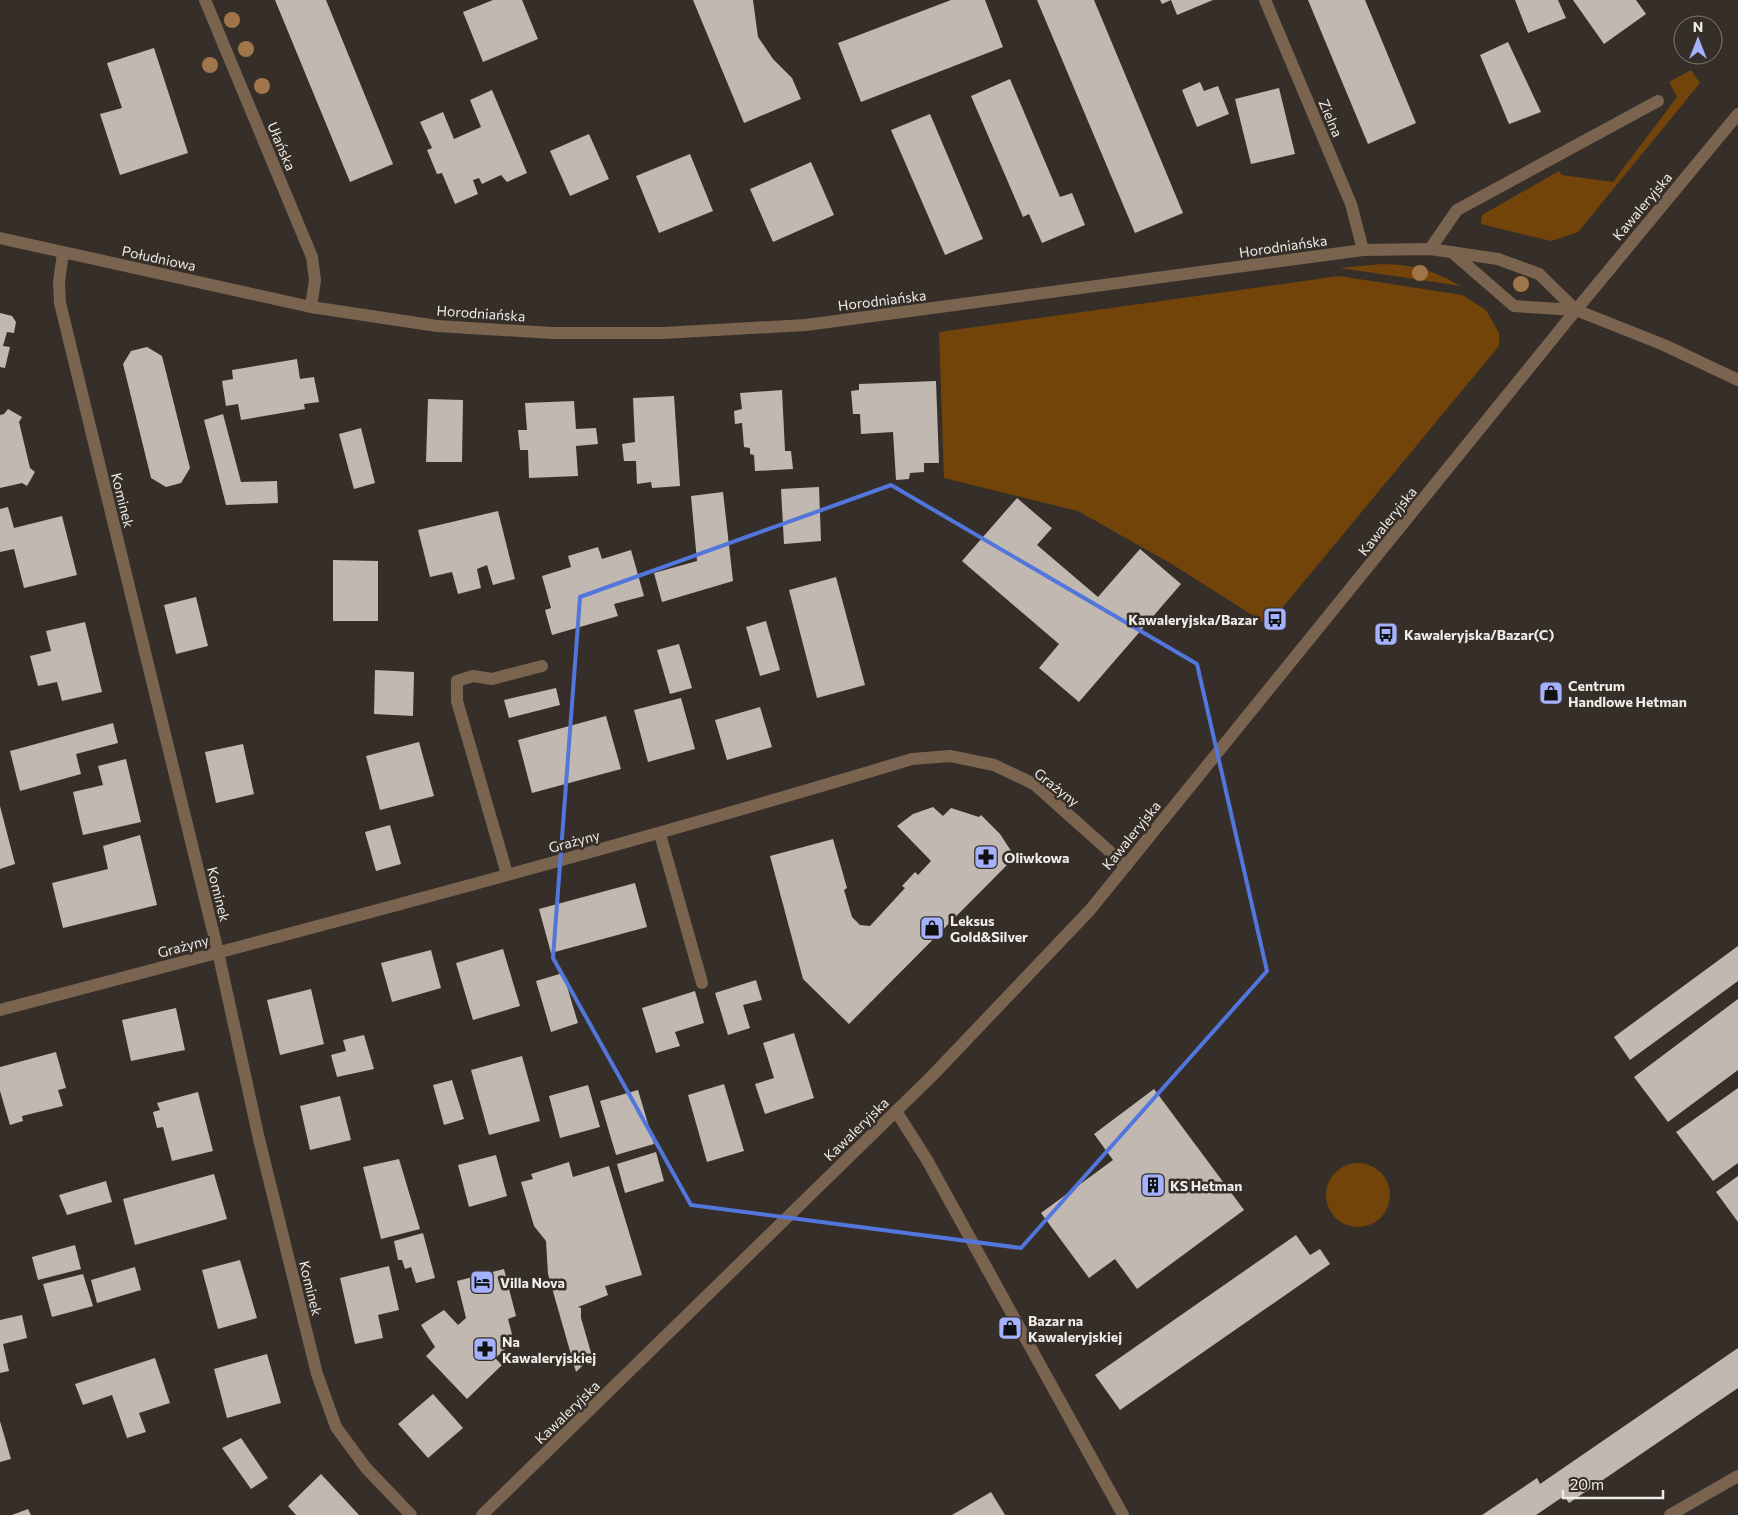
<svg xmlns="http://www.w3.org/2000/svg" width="1738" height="1515" font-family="Commissioner,sans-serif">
<rect width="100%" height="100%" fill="#362f29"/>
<path fill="#724409" d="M1691,70L1700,83L1578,232L1551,241L1481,224L1482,215L1559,171L1562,175L1613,182L1677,97L1669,82Z
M1382,264C1415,265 1432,270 1461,286L1340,268Z
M1339,276L1462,295L1486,310L1499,333V346L1268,625L1170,563L1078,511L944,478L939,332Z
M1326 1195a32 32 0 1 1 64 0a32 32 0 1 1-64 0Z"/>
<path fill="#c1b9b1" d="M275,0H326L393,164L350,182Z
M493,0H522L538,39L483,62L463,12Z
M693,0H753L758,37L773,59L792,78L801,99L744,123Z
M951,0H985L1003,47L861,102L838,43Z
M1037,0H1094L1183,213L1135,233Z
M1160,0H1213L1177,15L1171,0L1162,4Z
M1308,0H1365L1416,123L1368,144Z
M1515,0H1558L1566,18L1528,33Z
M1573,0H1636L1646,14L1604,44Z
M1508,42L1541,112L1509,124L1480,55Z
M154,48L188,153L120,175L100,114L122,108L107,63Z
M1010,79L1060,197L1072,193L1085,225L1042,243L1029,214L1023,217L971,96Z
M1200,82L1204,91L1218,86L1229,114L1197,127L1182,90Z
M1279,88L1295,154L1251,164L1235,99Z
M492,90L527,173L507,182L501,175L482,184L479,178L473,180L478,194L455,204L442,173L437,174L427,150L432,148L420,122L443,112L454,139L481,127L470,100Z
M930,114L983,239L945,255L891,130Z
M589,134L609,179L570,196L550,151Z
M690,154L713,211L659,233L636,176Z
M811,162L834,215L773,242L750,189Z
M0,313L12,316L16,322L14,333L7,332L3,346L10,347L5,368L0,367Z
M147,347L162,356L190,468L181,483L166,487L151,478L123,364L131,351Z
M297,359L300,379L314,377L319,402L304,404L305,409L241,420L238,404L226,406L222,381L233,379L232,370Z
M936,381L939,463H924V472L910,473L909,479L896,480L893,432L861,434L860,414H853L851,391L859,390V384Z
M782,390L785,451H791L793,469L755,471L754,455L750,454V448L744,447L742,423L735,424L734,411L742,409L740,393Z
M674,396L680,486L652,488L651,482L637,484L636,461H624L622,444L635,442L633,398Z
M428,399L463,400L462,462H426Z
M574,401L576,429L596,428L598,444L576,446L578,476L529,478L528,450H520L518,430H527L525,403Z
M8,409L22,417L19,422L30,468L35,472L27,486L22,483L0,488V415L4,414Z
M223,414L241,482L277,481L278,503L226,505L204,420Z
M361,428L375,483L354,489L339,434Z
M819,487L821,541L784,544L781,489Z
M723,492L733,581L662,602L654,573L697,561L691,496Z
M1017,498L1052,528L1037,545L1098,597L1140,549L1181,584L1079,702L1039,668L1059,644L962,561Z
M8,507L14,528L62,516L77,575L24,588L14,549L0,552V509Z
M498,511L515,579L493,585L487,565L477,569L481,588L458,594L452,572L430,577L418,530Z
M598,547L602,559L631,550L644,596L614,604L618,616L552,635L545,610L551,608L542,576L571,567L568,556Z
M333,560L378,561V621H333Z
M836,577L865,685L817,698L789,590Z
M196,597L208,646L176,654L164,605Z
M766,621L780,670L760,676L746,627Z
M85,622L102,692L62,701L57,682L38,686L30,656L51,651L46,631Z
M679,644L692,688L670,694L657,650Z
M375,670L414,672L413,716L374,714Z
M556,688L560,705L509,718L504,700Z
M681,698L695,749L648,762L634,710Z
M760,707L772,747L727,760L715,720Z
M606,716L621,769L532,793L518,740Z
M113,723L118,743L76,754L81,774L20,791L10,751Z
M419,742L434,796L380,810L366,756Z
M243,744L254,794L216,803L205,752Z
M126,759L141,822L83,835L73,792L103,785L98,766Z
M0,806L15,864L0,869Z
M933,807L943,816L951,808L979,817L981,815L1000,834L1015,857L849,1024L803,979L770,856L833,839L847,888L844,890L852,917L860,925L870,926L905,888L902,886L915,872L918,875L931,861L897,826L913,814Z
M390,825L401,864L376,871L365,832Z
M140,835L157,905L63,928L52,883L108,869L103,846Z
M635,883L647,927L551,953L539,909Z
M1738,946V981L1630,1060L1614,1037Z
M503,949L520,1006L473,1020L456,963Z
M431,950L441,988L392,1002L381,963Z
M563,973L578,1023L551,1032L536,981Z
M756,980L762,1000L743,1005L750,1028L728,1035L715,993Z
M311,989L324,1044L280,1055L267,1000Z
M695,991L704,1023L675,1032L680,1046L656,1053L642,1008Z
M1738,999V1070L1668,1122L1634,1077Z
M176,1008L185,1050L131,1061L122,1020Z
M794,1033L814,1098L765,1114L755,1084L774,1078L763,1043Z
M364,1035L374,1069L337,1077L331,1055L346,1051L343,1040Z
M56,1052L66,1088L58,1090L63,1106L22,1116L23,1121L10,1125L0,1091V1067Z
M522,1056L540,1121L489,1135L471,1070Z
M452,1080L464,1119L444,1125L433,1085Z
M724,1084L744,1151L707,1162L688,1095Z
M588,1085L600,1127L560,1138L549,1096Z
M1738,1088V1163L1713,1181L1676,1132Z
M1154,1089L1244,1210L1137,1289L1115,1259L1089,1278L1041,1213L1113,1160L1094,1134Z
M638,1090L654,1144L616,1155L600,1101Z
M198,1092L213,1151L172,1161L163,1127L157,1128L153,1112L160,1110L157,1103Z
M340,1096L351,1140L310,1150L300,1106Z
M656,1152L664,1181L625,1193L617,1164Z
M496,1155L507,1196L469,1207L458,1165Z
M399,1159L420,1229L381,1239L363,1167Z
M569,1162L573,1177L609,1166L642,1275L605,1286L608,1295L578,1307L581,1308V1318L592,1356L576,1372L548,1274L546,1241L534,1226L521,1182L533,1179L531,1174Z
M214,1174L227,1219L135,1245L123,1199Z
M1738,1176V1222L1716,1192Z
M106,1181L112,1202L67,1215L59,1195Z
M423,1233L435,1278L416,1283L411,1267L405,1269L402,1260H398L394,1241Z
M1296,1235L1310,1255L1320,1249L1330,1264L1120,1410L1095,1375Z
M75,1245L81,1269L38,1280L32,1257Z
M240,1260L257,1318L218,1329L202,1270Z
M389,1266L399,1310L378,1315L383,1338L355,1344L340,1278Z
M135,1267L141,1290L97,1303L91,1280Z
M504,1269L516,1316L508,1319L514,1342L495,1358L502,1365L467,1399L426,1356L435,1347L421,1325L444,1310L458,1325L466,1318L457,1281Z
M83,1274L93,1306L52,1317L43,1284Z
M22,1315L27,1338L3,1344L9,1371L0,1373V1320Z
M1738,1348V1388L1569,1503L1564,1496L1536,1515H1482L1537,1478L1540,1484Z
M267,1354L281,1403L227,1418L214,1369Z
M155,1358L170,1403L139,1413L146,1432L127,1438L112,1395L83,1405L75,1384Z
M433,1394L463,1428L428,1458L398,1424Z
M0,1421L11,1459L0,1462Z
M241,1438L268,1478L251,1489L222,1448Z
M321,1474L359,1515H296L288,1506Z
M991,1492L1005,1515H952Z
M28,1509L31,1515H12Z"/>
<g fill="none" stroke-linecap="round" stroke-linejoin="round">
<path stroke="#7a644f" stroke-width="12" d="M1430,249L1457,210L1658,101
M1576,310L1664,345L1738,380
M660,834L702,983
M507,874L457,701V681L473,676L492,679L542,666
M896,1111L927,1160L1123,1515
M1670,1515L1738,1476"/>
<path stroke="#7a644f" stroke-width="12" d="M205,0L312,257L315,280L311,307
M1265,0L1351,204L1363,250
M0,238L311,307L437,326L553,333H663L806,325L1363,250L1430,249L1498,259L1539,274L1576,310
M63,253L59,282L60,303L218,952L259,1139L317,1374L336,1427L366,1468L411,1515
M1454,254L1514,306L1576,310
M0,1010C305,930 610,850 912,759L950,756L994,765L1034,784L1126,866"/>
<path stroke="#7a644f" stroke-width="12" d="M482,1515L932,1076L1090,910L1576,310L1738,114"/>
</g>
<g fill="#a07549">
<circle cx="232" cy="20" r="8"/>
<circle cx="246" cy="49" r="8"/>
<circle cx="210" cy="65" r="8"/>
<circle cx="262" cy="86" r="8"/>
<circle cx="1420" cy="273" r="8"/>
<circle cx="1521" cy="284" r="8"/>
</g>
<path fill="none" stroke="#5276dc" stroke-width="4" stroke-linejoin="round" d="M891,485L1197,664L1267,971L1021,1248L691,1205L553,958L580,597Z"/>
<defs>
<g id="bus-square" transform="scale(1.25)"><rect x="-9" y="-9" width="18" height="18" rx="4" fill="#a4b1fc" stroke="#362f29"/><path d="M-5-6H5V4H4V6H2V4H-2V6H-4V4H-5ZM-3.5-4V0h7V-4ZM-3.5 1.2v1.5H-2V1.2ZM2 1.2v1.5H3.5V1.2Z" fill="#111"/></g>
<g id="shop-square" transform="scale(1.25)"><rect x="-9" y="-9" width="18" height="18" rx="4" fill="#a4b1fc" stroke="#362f29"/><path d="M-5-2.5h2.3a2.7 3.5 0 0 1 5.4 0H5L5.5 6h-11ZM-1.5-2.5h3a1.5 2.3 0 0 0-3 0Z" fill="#111"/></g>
<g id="pharmacy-square" transform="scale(1.25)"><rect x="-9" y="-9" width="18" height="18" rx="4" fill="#a4b1fc" stroke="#362f29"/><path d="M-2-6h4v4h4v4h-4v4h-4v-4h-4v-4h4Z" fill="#111"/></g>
<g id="building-square" transform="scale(1.25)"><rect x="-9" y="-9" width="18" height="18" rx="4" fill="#a4b1fc" stroke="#362f29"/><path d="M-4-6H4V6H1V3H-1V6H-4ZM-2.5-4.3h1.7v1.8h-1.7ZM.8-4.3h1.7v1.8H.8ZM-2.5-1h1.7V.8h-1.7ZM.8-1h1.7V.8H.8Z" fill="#111"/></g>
<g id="hotel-square" transform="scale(1.25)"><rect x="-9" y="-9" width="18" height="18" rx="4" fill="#a4b1fc" stroke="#362f29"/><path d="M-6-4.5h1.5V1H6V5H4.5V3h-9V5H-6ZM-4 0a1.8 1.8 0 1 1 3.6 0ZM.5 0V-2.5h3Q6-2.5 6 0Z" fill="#111"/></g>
</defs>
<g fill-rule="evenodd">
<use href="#bus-square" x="1275" y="619"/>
<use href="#bus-square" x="1386" y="634"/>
<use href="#shop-square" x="1551" y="693"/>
<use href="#pharmacy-square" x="986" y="857"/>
<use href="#shop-square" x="932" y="928"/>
<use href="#building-square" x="1153" y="1185"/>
<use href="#hotel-square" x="482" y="1282"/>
<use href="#shop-square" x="1010" y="1328"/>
<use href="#pharmacy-square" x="485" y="1349"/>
</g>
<g text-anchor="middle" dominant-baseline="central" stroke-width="5" stroke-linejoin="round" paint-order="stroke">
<g font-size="14" fill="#f0ece8" stroke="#362f29">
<text transform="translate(1331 118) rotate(67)">Zielna</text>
<text transform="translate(282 146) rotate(67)">Ułańska</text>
<text transform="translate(1642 206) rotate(-50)">Kawaleryjska</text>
<text transform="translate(1283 246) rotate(-8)">Horodniańska</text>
<text transform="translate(159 258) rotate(12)">Południowa</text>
<text transform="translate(882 300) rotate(-7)">Horodniańska</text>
<text transform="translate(481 313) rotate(4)">Horodniańska</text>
<text transform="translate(123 500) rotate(76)">Kominek</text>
<text transform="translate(1387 521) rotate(-51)">Kawaleryjska</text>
<text transform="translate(1057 787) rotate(38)">Grażyny</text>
<text transform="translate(1131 835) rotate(-51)">Kawaleryjska</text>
<text transform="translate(574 841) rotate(-15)">Grażyny</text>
<text transform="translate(219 894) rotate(76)">Kominek</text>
<text transform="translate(183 946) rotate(-15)">Grażyny</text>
<text transform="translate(856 1129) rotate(-44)">Kawaleryjska</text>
<text transform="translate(311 1288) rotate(76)">Kominek</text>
<text transform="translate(567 1412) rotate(-44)">Kawaleryjska</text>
</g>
<g font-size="14" font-weight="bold" fill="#f0ece8" stroke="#362f29" text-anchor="start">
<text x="1258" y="619" text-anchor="end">Kawaleryjska/Bazar</text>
<text x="1404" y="634">Kawaleryjska/Bazar(C)</text>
<text x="1568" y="685">Centrum<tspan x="1568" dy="16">Handlowe Hetman</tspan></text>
<text x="1004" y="857">Oliwkowa</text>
<text x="950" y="920">Leksus<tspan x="950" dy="16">Gold&amp;Silver</tspan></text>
<text x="1170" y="1185">KS Hetman</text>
<text x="500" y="1282">Villa Nova</text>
<text x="1028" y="1320">Bazar na<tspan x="1028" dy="16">Kawaleryjskiej</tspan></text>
<text x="502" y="1341">Na<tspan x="502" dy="16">Kawaleryjskiej</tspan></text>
</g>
</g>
<g transform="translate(1698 40)"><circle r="24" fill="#362f29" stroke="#807b75"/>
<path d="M0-4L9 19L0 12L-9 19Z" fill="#a4b1fc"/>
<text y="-8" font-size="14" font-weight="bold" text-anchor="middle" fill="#f0ece8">N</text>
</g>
<path d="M1563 1490v8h100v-8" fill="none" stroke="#f0ece8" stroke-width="2.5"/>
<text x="1570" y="1490" font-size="15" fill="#f0ece8" stroke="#362f29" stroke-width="4" paint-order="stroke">20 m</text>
</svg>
